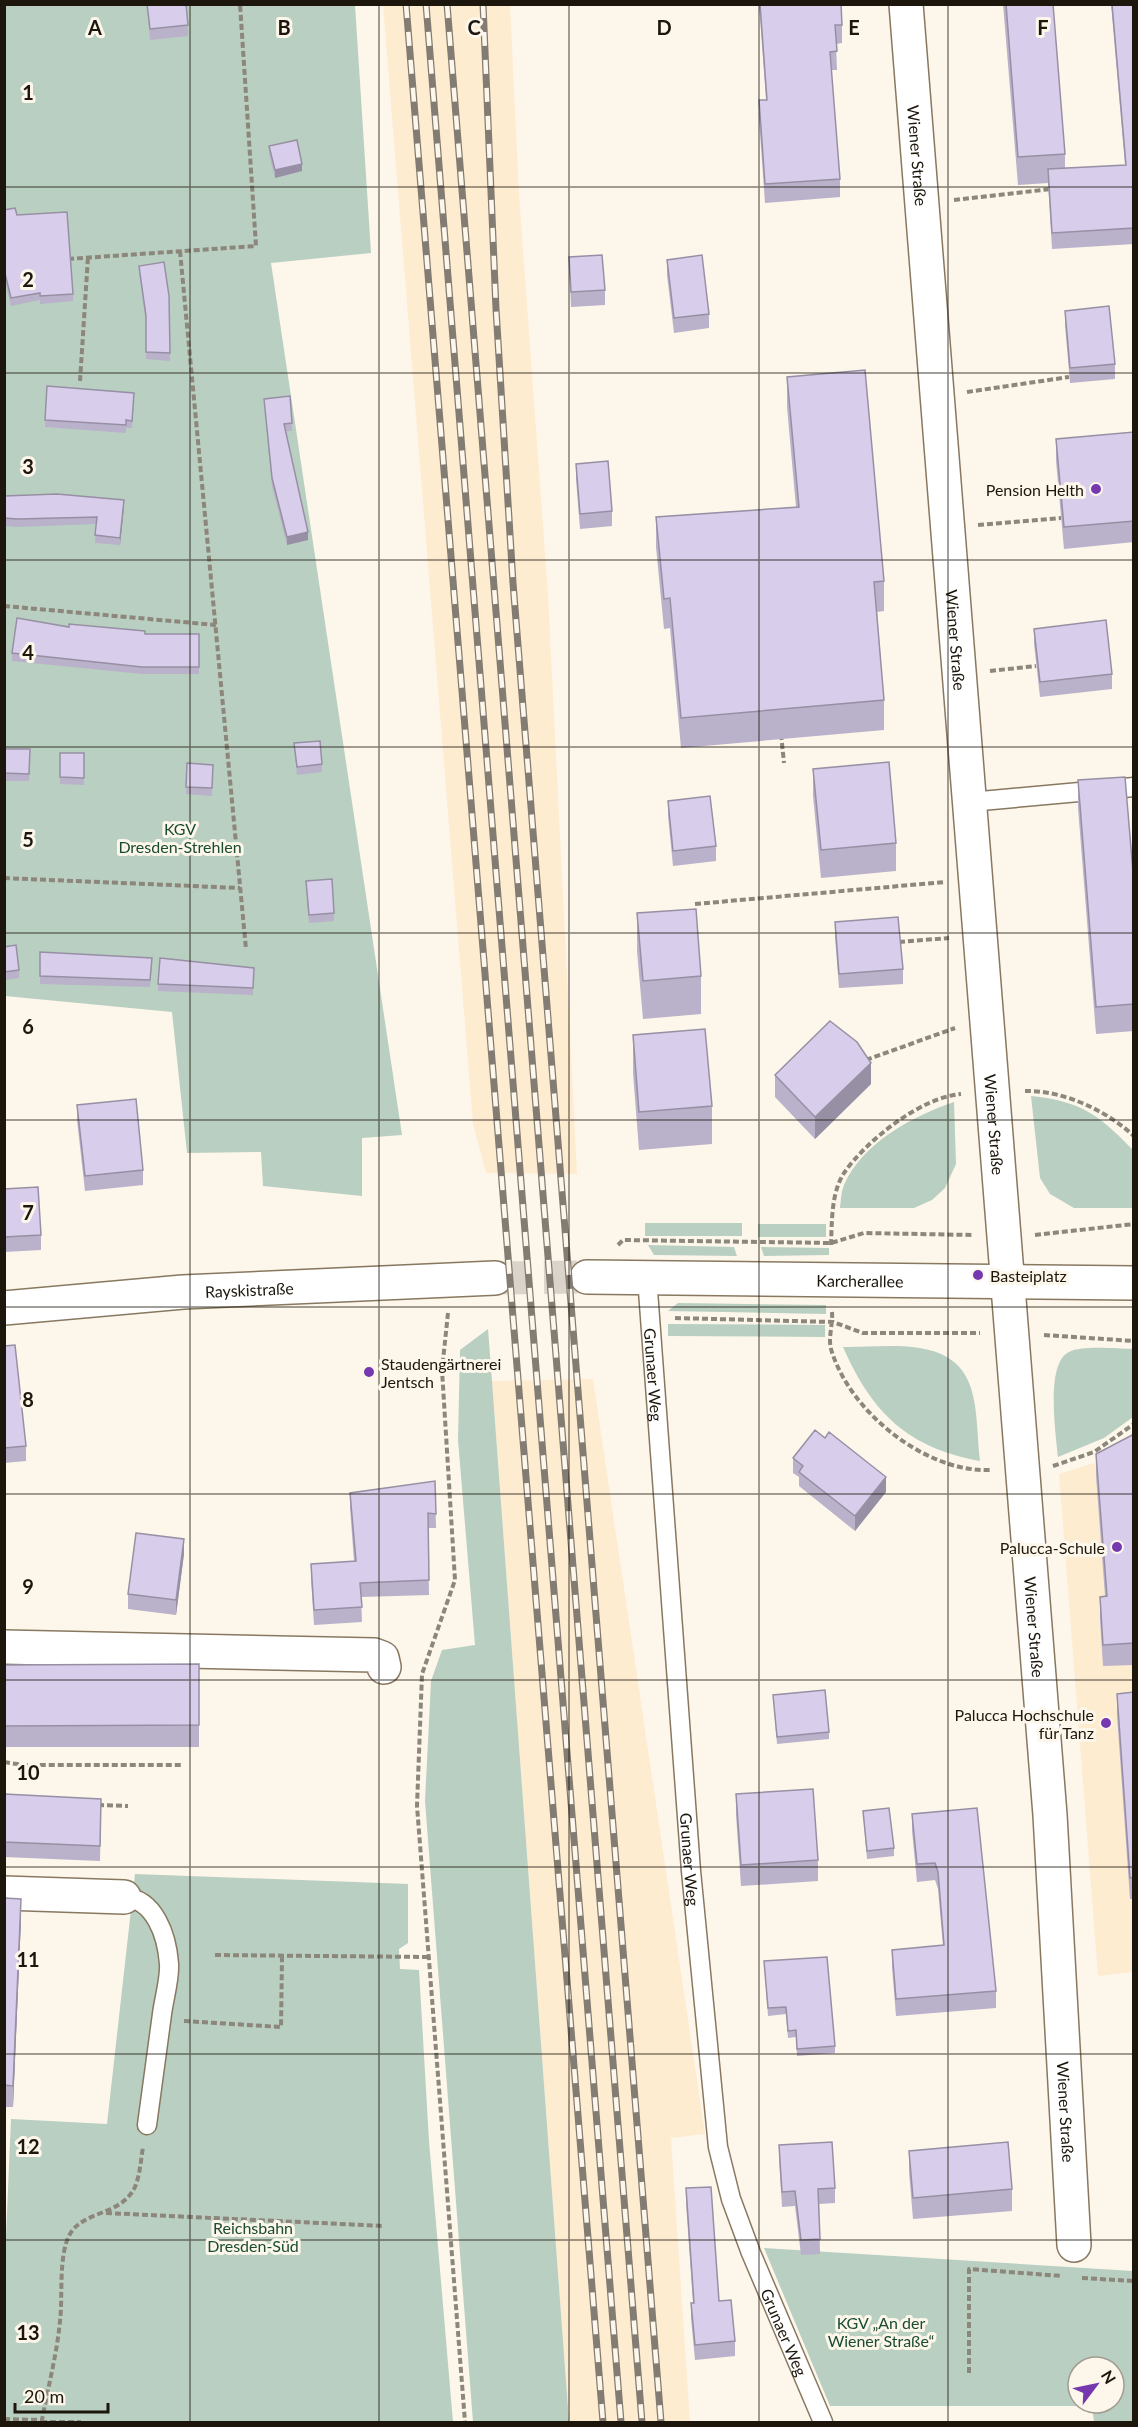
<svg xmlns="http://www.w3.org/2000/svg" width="1138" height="2427" font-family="Lato,sans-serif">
<rect width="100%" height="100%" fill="#fdf6eb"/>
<path fill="#feecd1" d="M383,5H510L519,194L548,595L577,1174L486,1173L473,1124Z
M593,1379L705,2134L671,2138L690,2422H569L492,1381Z
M1133,1439V1972L1098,1976L1059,1474L1103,1460Z"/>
<path fill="#b9cfc1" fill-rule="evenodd" d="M4,5H355L371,253L271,263L402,1135L362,1138V1196L263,1186L261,1152L187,1153L172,1012L5,996Z
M1031,1096C1081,1101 1099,1115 1133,1150V1208H1074L1050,1194L1040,1178Z
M954,1102L956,1164L945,1188L932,1200L914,1208H840C841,1201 841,1192 844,1185C862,1143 913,1116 954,1102Z
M645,1223H742V1236H645Z
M758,1224H826V1237H758Z
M648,1245L734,1247L737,1256L654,1255Z
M761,1247L829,1248V1255L764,1256Z
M678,1303L826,1305V1314L668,1311Z
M668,1324L825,1325V1337L668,1336Z
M488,1329L492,1381L569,2422H473L425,1801L431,1681L442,1650L475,1645L458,1440L460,1350Z
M843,1347C887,1348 954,1334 971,1388C978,1410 977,1437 980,1461C908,1448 872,1413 843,1347Z
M1133,1349V1417L1104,1438L1058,1457C1056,1435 1045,1363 1069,1352C1083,1345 1117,1349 1133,1349Z
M135,1874L408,1884V1943L399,1949L400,1969L419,1970L429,2141L453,2422H5L4,2282L11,2119L107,2124Z
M764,2248L1133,2271V2422H1094L1092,2406H830ZM1078,2367H1114V2403H1078Z"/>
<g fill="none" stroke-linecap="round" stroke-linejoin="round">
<path stroke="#dbd4ca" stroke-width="33" stroke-dasharray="33 16" stroke-linecap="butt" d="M495,1278L587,1277"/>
<g stroke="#887860" stroke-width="21">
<g id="service">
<path d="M970,802L1134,787"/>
<path id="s1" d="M647,1277L691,1871L718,2147L731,2199L751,2253L823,2422"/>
<path d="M124,1897C155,1899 167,1936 169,1964C170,1979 164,1998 162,2014C157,2051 152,2088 147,2125"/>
</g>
</g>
<g stroke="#887860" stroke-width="36">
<g id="minor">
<path id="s2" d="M906,4L1050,1815L1074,2245"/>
<path d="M4,1647L374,1655L382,1658L384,1667"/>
<path d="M4,1893L124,1897"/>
</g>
</g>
<g stroke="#887860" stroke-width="36">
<g id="tertiary">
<path id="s3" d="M587,1277L1134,1283"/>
<path id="s4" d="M4,1308L183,1292L495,1278"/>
</g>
</g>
<path stroke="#8c867b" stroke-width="4" stroke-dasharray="6 3" stroke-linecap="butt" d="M954,200L1051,189
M180,251L246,949
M68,259L256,246L240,4
M80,381L88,257
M967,392L1069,377
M978,525L1061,518
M4,606L216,625
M990,671L1036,666
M781,734L784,763
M4,878L240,888
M695,904L945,882
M899,942L949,938
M866,1060L955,1028
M1025,1091C1062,1090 1106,1110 1134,1136
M1035,1235L1134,1224
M618,1245L623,1240L831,1243L864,1233L973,1235
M831,1245C832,1222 831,1193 844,1173C866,1141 921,1097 961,1094
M832,1312C833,1324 828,1338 831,1349C849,1411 925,1473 991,1470
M448,1313L442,1370L455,1580L422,1674L417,1806L465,2422
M675,1318L833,1322L863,1333H980
M1044,1335L1134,1341
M1053,1466L1094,1452L1134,1424
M4,1762L23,1765H181
M98,1805L128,1806
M215,1955L430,1957
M184,2021L281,2027L282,1957
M106,2213L384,2226
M1082,2278L1134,2281
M969,2373V2269L1062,2276
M4,2419L42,2420C48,2387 57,2354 60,2321C63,2297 58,2255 70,2234C84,2210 121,2216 135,2187C140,2175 141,2159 143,2147
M41,2422H81"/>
<use href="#service" stroke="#fff" stroke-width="18"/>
<use href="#minor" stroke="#fff" stroke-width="33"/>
<use href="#tertiary" stroke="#fff" stroke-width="33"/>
<g stroke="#837c72" stroke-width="7">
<path id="rail" d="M406,4L603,2422
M426,4L621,2422
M447,4L642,2422
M483,4L496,309L513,583L661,2422"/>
</g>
<use href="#rail" stroke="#fdf6eb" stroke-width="4.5" stroke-dasharray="14" stroke-linecap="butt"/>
</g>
<path fill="#bab1ca" d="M147,4H186L188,25V36L150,40Z
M759,4H841L842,25V43L836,44L837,70H831L840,179V197L765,203L759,119V100H766Z
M1003,4H1053L1065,154V168L1125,165L1111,4H1134V244L1052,249L1048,183L1018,185Z
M269,146L302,171L275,178L269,154Z
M4,210L17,215L73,294V301L40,304V300L11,306L4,276Z
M569,257L605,290V305L571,307Z
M667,260L709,314V328L674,333L667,275Z
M139,266L169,296L170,361L146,359V323L139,273Z
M1065,311L1115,364V379L1070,383L1065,325Z
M787,377L884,581V611L877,612L884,700V730L681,748L670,628L664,629L656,547V517L796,507L787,407Z
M264,399L292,423V431H286L308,540L287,545L272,486Z
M134,400L132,428H126V433L45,427V420Z
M1134,432V542L1064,549L1056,461V439Z
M576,464L612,511V526L580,529L576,479Z
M4,496L124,507L120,545L95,543L96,524L17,527L4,526Z
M69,627L145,634H199V674H142L12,661V653Z
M1034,629L1112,674V689L1040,697L1034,644Z
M294,743L322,764V772L297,775Z
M4,749H30L29,781H4Z
M60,753H84V785L60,784Z
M187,763L213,765L212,796L186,794Z
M813,769L896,843V871L821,878L813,796Z
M1078,780L1134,884V1031L1096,1034L1078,808Z
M668,801L716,846V861L673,866L668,816Z
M306,881L334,913V921L309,923Z
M637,913L701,976V1014L643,1019L637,951Z
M835,922L903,969V984L839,988L835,937Z
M4,947L19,970V978L4,980Z
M40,952L152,965L150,987L40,984Z
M254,976L253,995L158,991V984Z
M633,1035L712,1106V1144L639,1150L633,1073Z
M775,1075L871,1084L815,1139L775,1097Z
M77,1105L143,1170V1185L85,1191L77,1120Z
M4,1189L41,1235V1250L4,1252Z
M4,1346L26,1446V1461L4,1463Z
M1134,1434V1665L1103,1666L1100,1619V1597L1105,1596L1096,1476V1454Z
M793,1458L886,1492L855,1531L799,1486V1477L793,1473Z
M435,1481L436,1528H428L429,1595L361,1597L362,1622L314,1625L311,1579V1564L354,1562L350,1507V1493Z
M184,1554L176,1615L128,1609V1594Z
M199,1664V1747H4V1665Z
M1134,1692V1899H1130L1117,1715V1694Z
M773,1695L829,1732V1739L777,1744Z
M4,1794L101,1813L100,1861L4,1857Z
M736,1794L818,1860V1881L741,1886L736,1815Z
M863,1811L894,1848V1856L867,1859Z
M912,1814L996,1991V2008L896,2016L892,1967V1950L943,1946L938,1889L935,1880L917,1882L912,1831Z
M4,1898L21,1920L13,2107H4Z
M764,1961L835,2046V2053L797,2056L796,2037L788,2038L786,2014L768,2016Z
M779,2145L835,2188V2203L819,2204L820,2254L801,2255L795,2206L782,2207L779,2160Z
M909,2151L1012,2189V2211L913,2219L909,2172Z
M686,2188L719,2301L735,2341V2356L695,2360L691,2318V2303H693L686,2203Z"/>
<path fill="#9790a4" d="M302,164V171L275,178V170Z
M124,500V507L120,545V538Z
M308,532V540L287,545V537Z
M871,1063V1084L815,1139V1117Z
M886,1477V1492L855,1531V1516Z
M184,1539V1554L176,1615V1600Z
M21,1899V1920L13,2107V2086Z"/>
<path fill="#d8ceeb" stroke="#9790a4" stroke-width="1.5" d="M147,4H186L188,25L150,29Z
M760,4H841L842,25H835L837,51L830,52L840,179L765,184L759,100H767Z
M1006,4H1053L1065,154L1018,157Z
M1112,4H1134V228L1052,233L1048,169L1126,165Z
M297,140L302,164L275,170L269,146Z
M15,208L17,215L67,212L73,294L40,296V293L11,298L4,269V210Z
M602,255L605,290L571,292L569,257Z
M702,255L709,314L674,318L667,260Z
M164,262L169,296L170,353L146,352V316L139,266Z
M1109,306L1115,364L1070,368L1065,311Z
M865,370L884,581L874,582L884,700L681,718L670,598L664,599L656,517L799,507L787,377Z
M47,386L134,393L132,421L126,420V425L45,420Z
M290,396L292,423L284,424L308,532L287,537L272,478L264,399Z
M1134,432V521L1064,527L1056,439Z
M608,461L612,511L580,514L576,464Z
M57,494L124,500L120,538L95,535L97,517L17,519L4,518V496Z
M17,618L69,627V624L145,631V634H199V667H142L12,653Z
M1106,620L1112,674L1040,682L1034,629Z
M320,741L322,764L297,767L294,743Z
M4,749H30L29,774L4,773Z
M60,753H84V778L60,777Z
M889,762L896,843L821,850L813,769Z
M187,763L213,765L212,788L186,787Z
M1125,777L1134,884V1004L1096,1007L1078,780Z
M710,796L716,846L673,851L668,801Z
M332,879L334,913L309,915L306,881Z
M696,909L701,976L643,981L637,913Z
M898,917L903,969L839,974L835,922Z
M16,945L19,970L4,972V947Z
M40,952L152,958L150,980L40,976Z
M160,958L254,968L253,988L158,984Z
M830,1021L857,1042L871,1063L815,1117L775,1075Z
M705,1029L712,1106L639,1112L633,1035Z
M136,1099L143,1170L85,1176L77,1105Z
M38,1187L41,1235L4,1237V1189Z
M15,1345L26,1446L4,1448V1346Z
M815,1430L825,1438L829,1432L886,1477L855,1516L799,1472L803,1466L793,1458Z
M1134,1434V1643L1103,1645L1100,1597L1107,1596L1096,1454Z
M435,1481L436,1514L428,1513L429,1580L360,1583L362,1607L314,1610L311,1564L356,1561L350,1493Z
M136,1533L184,1539L176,1600L128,1594Z
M199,1664V1725L4,1726V1665Z
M825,1690L829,1732L777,1737L773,1695Z
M1134,1692V1877L1130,1878L1117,1694Z
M813,1789L818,1860L741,1865L736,1794Z
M4,1794L101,1799L100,1846L4,1842Z
M889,1808L894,1848L867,1851L863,1811Z
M977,1808L996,1991L896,1999L892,1950L944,1945L938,1872L935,1863L917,1864L912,1814Z
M4,1898L21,1899L13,2086L4,2085Z
M827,1957L835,2046L797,2049L796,2030L788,2031L786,2007L768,2008L764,1961Z
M832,2142L835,2188L818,2189L820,2239L801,2240L795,2191L782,2192L779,2145Z
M1008,2142L1012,2189L913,2198L909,2151Z
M711,2187L719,2301L731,2300L735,2341L695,2345L691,2303H694L686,2188Z"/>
<path fill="none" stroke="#1c160c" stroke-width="1.5" stroke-opacity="0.55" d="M190,4V2422M379,4V2422M569,4V2422M759,4V2422M948,4V2422M4,187H1134M4,373H1134M4,560H1134M4,747H1134M4,933H1134M4,1120H1134M4,1307H1134M4,1494H1134M4,1680H1134M4,1867H1134M4,2054H1134M4,2240H1134"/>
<g fill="#7538ae" stroke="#fdf6eb" stroke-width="2">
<circle cx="1096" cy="489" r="6"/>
<circle cx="978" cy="1275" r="6"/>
<circle cx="369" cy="1372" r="6"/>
<circle cx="1117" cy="1547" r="6"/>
<circle cx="1106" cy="1723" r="6"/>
</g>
<g text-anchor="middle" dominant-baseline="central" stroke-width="6" stroke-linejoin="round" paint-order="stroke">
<g font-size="16" fill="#1c160c" stroke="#fdf6eb">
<text stroke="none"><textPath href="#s2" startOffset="152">Wiener Straße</textPath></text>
<text stroke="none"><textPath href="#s2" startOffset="638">Wiener Straße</textPath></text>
<text stroke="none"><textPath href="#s2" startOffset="1124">Wiener Straße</textPath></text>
<text stroke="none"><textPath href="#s3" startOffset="273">Karcherallee</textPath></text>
<text stroke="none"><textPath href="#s4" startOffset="246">Rayskistraße</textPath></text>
<text stroke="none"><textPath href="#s1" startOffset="98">Grunaer Weg</textPath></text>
<text stroke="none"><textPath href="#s2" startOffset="1628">Wiener Straße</textPath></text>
<text stroke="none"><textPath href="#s1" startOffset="584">Grunaer Weg</textPath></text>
<text stroke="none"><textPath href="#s2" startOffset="2114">Wiener Straße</textPath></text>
<text stroke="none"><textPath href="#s1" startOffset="1070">Grunaer Weg</textPath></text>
</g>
<g font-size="16" fill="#1c160c" stroke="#fdf6eb" text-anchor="end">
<text x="1084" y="489">Pension Helth</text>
<text x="990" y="1275" text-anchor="start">Basteiplatz</text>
<text x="381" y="1363" text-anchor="start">Staudengärtnerei<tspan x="381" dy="18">Jentsch</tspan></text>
<text x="1105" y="1547">Palucca-Schule</text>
<text x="1094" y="1714">Palucca Hochschule<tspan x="1094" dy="18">für Tanz</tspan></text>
</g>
<g font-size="16" fill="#194c31" stroke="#fdf6eb">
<text x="180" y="828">KGV<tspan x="180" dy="18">Dresden-Strehlen</tspan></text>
<text x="253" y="2227">Reichsbahn<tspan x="253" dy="18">Dresden-Süd</tspan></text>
<text x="881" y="2322">KGV „An der<tspan x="881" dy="18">Wiener Straße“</tspan></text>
</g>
</g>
<g font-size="20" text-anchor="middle" font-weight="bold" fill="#1c160c" stroke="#fdf6eb" stroke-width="6" stroke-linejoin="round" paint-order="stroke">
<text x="95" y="35">A</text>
<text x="284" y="35">B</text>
<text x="474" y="35">C</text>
<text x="664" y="35">D</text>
<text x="854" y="35">E</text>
<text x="1043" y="35">F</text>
<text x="28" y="100">1</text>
<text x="28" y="287">2</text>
<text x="28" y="474">3</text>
<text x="28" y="660">4</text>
<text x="28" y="847">5</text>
<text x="28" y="1034">6</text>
<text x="28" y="1220">7</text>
<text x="28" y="1407">8</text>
<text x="28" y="1594">9</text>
<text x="28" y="1780">10</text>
<text x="28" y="1967">11</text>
<text x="28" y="2154">12</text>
<text x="28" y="2340">13</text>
</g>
<rect width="1138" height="2427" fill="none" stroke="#1c160c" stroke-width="12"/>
<g transform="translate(1096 2385) rotate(58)"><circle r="28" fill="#fdf6eb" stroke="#a39c92" stroke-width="1.5"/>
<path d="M0-4.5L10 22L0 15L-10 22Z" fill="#7538ae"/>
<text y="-9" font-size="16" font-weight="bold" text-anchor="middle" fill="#1c160c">N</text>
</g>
<path d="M15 2403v9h93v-9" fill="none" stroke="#1c160c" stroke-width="3"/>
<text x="24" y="2403" font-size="18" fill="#1c160c" stroke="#fdf6eb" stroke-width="4.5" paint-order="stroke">20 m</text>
</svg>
